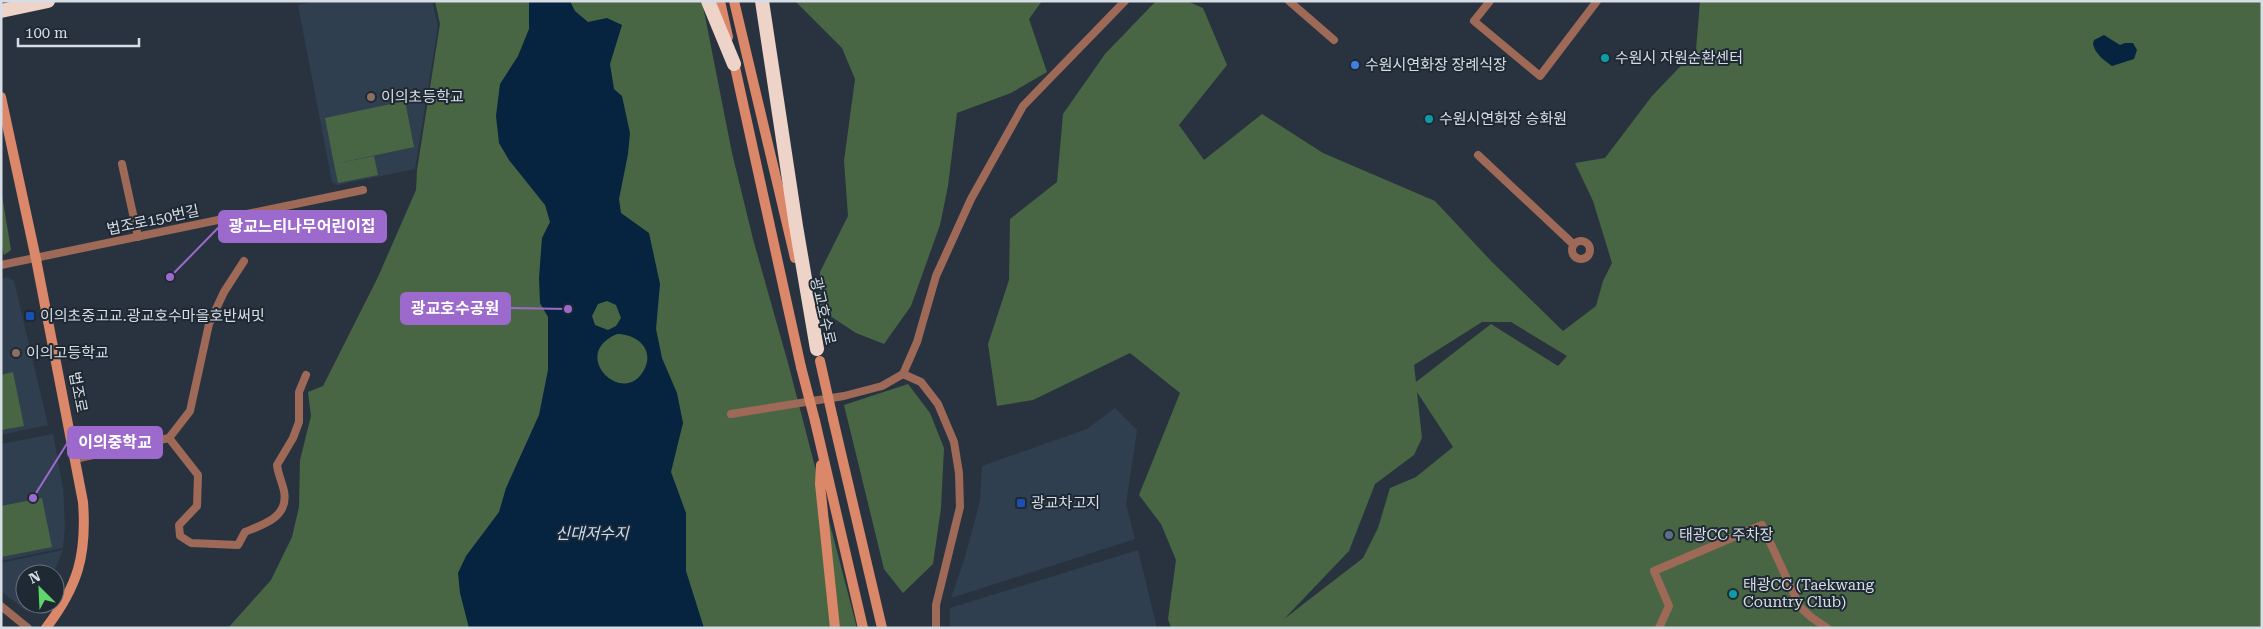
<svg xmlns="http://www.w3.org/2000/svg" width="2263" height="629" font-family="'Roboto Serif','Noto Sans KR',serif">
<rect width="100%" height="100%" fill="#29333f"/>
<path fill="#303f4f" d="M317,1H432L438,26L415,169L337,185L332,182L298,5Z
M8,277L14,281L48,425L1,435V279Z
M1115,408L1137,430L1126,504L1135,539L951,598L965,557L980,501L982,466L1087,429Z
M53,434L63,488L65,526L63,548L1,561V444Z
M63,550L53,574H25V604H38L36,609L25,610L1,591V563Z
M1138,550L1157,628H950V608Z"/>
<path fill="#486643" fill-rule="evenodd" d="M435,1H702L732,153L753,239L788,363L857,628H228L271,580L292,537L299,507L300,460L311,416L308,392L323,386L378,277L416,190L417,170L440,24Z
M795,1H1042L1029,19L1047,72L1011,93L957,113L948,186L940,225L911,306L884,344L856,333L818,308L820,272L848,216L844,161L855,79L842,48Z
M1156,1H1187L1203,8L1227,65L1179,125L1204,160L1262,114L1323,153L1435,201L1492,262L1563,331L1596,306L1603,281L1612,263L1593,201L1575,163L1605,158L1652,96L1696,50L1700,1H2262V628H1171L1168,619L1176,560L1161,524L1139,495L1180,393L1130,353L1033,400L997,406L988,344L1009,280L1010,219L1057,182L1063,114L1105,54ZM1482,322H1511L1567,356L1558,366L1491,324L1416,382L1414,365ZM1417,392L1453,447L1416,477L1390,488L1378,528L1363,558L1284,619L1349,551L1375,484L1414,455L1422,438Z
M405,101L414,147L334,164L325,118Z
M374,156L378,175L338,183L334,164Z
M1,189L11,250L4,255L1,243Z
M13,372L24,426L1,430V375Z
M908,384L930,413L944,448L941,508L933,564L903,593L884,569L844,405Z
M42,498L52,547L1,557V506Z"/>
<path fill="#06233f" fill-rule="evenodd" d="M529,1H570L575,11L588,22L607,18L622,25L610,64L614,89L622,96L630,133L628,154L619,199L621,213L649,233L660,284L656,329L662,358L677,393L683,423L671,472L686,513V571L704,628H469L460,593L458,573L466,556L499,512L506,488L539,415L548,370V317L540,303L539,278L542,238L550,222L545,205L509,160L499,143L496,116L500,84L518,56L529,29ZM607,301L616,305L621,318L616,326L608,330L595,325L592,316L598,304ZM617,334C636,334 654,348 645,368C626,410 567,355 617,334Z
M2104,35L2120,45L2125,43H2133L2137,50L2134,59L2112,66C2105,61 2095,54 2093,44L2094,40Z"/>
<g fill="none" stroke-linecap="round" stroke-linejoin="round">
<path stroke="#9e6956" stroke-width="8" d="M1289,1L1334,40
M1490,1L1474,21L1540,76L1597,1
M1478,155L1573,244
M122,164L138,237
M1572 250a9 9 0 1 1 18 0a9 9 0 1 1-18 0Z
M1,265L363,190
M903,374L921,382L938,404L954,442L959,473L960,507L936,605V628
M731,414L844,396L882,386L903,374L917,342L936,276L971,199L1023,106L1125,1
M169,438L190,411L209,324L224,292L244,261
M75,459L169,438L198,475L197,506L179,525L180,536L191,543L238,545L245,532C264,524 289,517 284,491C282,482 278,474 277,465L293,438L299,422V392L306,375
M1,606L28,628
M1659,628L1669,606L1654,571L1762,525L1800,607L1811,617L1827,628"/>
<path stroke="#db8769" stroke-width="10" d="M720,1L728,37
M734,1L795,258
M733,58L801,367
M1,97L36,259L83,502C87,555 78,586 46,628
M833,419L882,628
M815,421L863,628
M821,465L820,484L835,628"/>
<path stroke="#eed3c9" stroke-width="14" d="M708,1L734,64
M762,1L796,226L817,349
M1,11L48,1"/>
<path stroke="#db8769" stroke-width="10" d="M820,361L833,419
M801,367L815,421"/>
</g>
<g fill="#0f9aa8" stroke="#1f2934" stroke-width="2">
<circle cx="1605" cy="58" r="5"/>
<circle cx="1429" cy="119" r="5"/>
<circle cx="1733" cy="594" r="5"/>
</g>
<circle fill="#3f7fe0" stroke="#1f2934" stroke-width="2" cx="1355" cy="65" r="5"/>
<g fill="#8d6e63" stroke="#1f2934" stroke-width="2">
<circle cx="371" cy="97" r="5"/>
<circle cx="16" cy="353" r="5"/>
</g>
<g fill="#1a4fb4" stroke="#1f2934" stroke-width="2">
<rect x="25" y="311" width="10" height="10" rx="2.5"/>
<rect x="1016" y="498" width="10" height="10" rx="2.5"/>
</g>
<circle fill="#5c6f8a" stroke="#1f2934" stroke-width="2" cx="1669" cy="535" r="5"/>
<g text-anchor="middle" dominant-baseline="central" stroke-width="4" stroke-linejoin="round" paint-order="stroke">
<g font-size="15" fill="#d7dde5" stroke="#1f2934" text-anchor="start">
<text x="1615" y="58">수원시 자원순환센터</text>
<text x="1365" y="65">수원시연화장 장례식장</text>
<text x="381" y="97">이의초등학교</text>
<text x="1439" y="119">수원시연화장 승화원</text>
<text x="40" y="316">이의초중고교.광교호수마을호반써밋</text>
<text x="26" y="353">이의고등학교</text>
<text x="1031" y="503">광교차고지</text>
<text x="1679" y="535">태광CC 주차장</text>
<text x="1743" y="585">태광CC (Taekwang<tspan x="1743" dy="17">Country Club)</tspan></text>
</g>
<g font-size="15" fill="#d7dde5" stroke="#1f2934">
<text transform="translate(153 220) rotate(-12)">법조로150번길</text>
<text transform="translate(823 311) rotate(77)">광교호수로</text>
<text transform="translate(78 392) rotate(79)">법조로</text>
</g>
<g font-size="16" font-style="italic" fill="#c1defe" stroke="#1f2934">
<text x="592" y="533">신대저수지</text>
</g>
</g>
<path fill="none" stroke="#9b6acc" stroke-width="2" d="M170 277L219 227M568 309L510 308M33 498L68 442"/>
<g fill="#9b6acc" stroke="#1f2934" stroke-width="2">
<circle cx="170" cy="277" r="5"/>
<circle cx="568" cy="309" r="5"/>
<circle cx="33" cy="498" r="5"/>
</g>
<g fill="#9b6acc" stroke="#9b6acc" stroke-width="2">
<rect x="219" y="211" width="167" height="31" rx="5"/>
<rect x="401" y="293" width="109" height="31" rx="5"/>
<rect x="68" y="427" width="94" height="31" rx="5"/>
</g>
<g font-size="16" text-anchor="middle" font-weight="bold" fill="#fff">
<text x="302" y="232">광교느티나무어린이집</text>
<text x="455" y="314">광교호수공원</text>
<text x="115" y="448">이의중학교</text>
</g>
<rect width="2263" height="629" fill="none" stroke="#d7dde5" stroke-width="5"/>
<g transform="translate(40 589) rotate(336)"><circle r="24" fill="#1f2934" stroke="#69717b"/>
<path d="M0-4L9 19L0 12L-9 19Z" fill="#5fd56b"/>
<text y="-8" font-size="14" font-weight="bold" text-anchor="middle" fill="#d7dde5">N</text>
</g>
<path d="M18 38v8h121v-8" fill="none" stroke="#d7dde5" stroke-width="2.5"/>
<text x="25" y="38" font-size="15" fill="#d7dde5" stroke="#1f2934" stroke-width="4" paint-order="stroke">100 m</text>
</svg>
